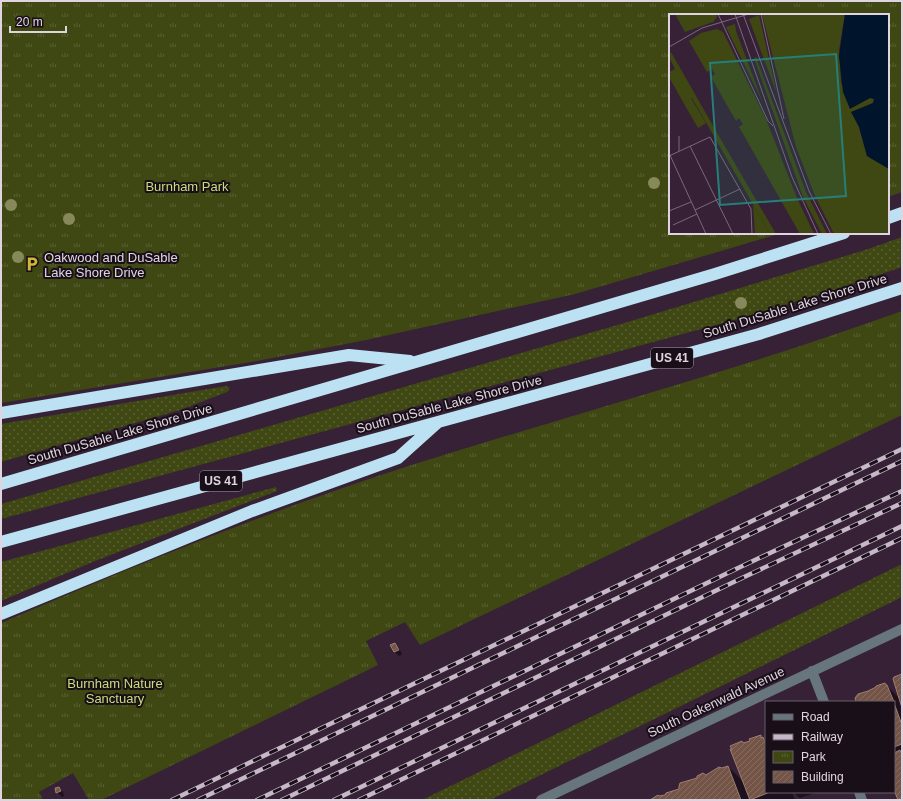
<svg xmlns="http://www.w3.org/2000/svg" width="903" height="801" font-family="Helvetica,sans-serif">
<defs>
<pattern id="grass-dots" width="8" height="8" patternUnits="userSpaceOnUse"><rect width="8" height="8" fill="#3f4813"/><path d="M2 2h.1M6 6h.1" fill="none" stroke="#5a6235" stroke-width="1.8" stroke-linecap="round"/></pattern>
<pattern id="park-tufts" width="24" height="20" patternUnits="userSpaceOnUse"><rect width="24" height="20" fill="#3f4813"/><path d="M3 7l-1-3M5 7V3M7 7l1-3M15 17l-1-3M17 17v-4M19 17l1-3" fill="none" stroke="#5a6235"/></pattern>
<pattern id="building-hatch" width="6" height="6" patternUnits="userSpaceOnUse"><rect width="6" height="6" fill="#735446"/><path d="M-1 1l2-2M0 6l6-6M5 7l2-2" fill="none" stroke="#876c60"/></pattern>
</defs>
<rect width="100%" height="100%" fill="#362136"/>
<path fill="url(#grass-dots)" d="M902,237V267L825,293L749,316L1,519V504L621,324L865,250Z
M226,386L229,387V390L227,392L180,410L1,462V424Z
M276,487L277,491L95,561L1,601V562Z
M902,564V597L490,800H422Z"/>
<path fill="url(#park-tufts)" d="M1,1H902V192L888,197V15H670V233H782L575,294L366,340L251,362L1,403Z
M902,311V415L420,645L405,622L366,641L378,665L101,800H89L73,773L39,792L43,800H1V623C126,569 251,518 381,475C554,419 731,373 902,311Z"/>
<path fill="#0007" d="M395,644L399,648L402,654L399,656L395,652L392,646Z
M902,675V800H899L894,787V702H858L868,692L885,684L900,699Z
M761,736L766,742V792H792L795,800H752L747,788L745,789L749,800H651L680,790L706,776L728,767L745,783L744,744Z
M59,788L63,792L64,796L62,797L57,792L56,789Z
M793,792H818L800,798Z"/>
<path fill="url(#building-hatch)" stroke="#a07e70" d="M395,643L399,650L394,652L390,645Z
M902,674V708L893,679L894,677Z
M885,683L886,685H887L894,702H856L855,698L858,694L868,691L876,687V686Z
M894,703L902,725V744L894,747Z
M761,735V738L763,737L766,745V792H770L750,800L730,749H732L730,746L742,741L743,743L750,741L749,739Z
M900,750L902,755V800H898L894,790V753Z
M728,766L741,800H650L658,795L659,796L665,795L666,793L679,789V786L680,783L697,778V776L703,773L706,775L719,767L722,768Z
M59,787L61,791L56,793L55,788Z"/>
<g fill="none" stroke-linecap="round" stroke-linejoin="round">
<path stroke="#67767d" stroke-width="10" d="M812,671L824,702
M859,792L862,800
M541,800L902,629"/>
<path stroke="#bbe1f3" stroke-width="12" d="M888,218L902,213
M1,413L349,355L410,361
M1,484L715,274L844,233
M1,542L759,334L902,288
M1,614L252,511L398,458L437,423"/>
<g stroke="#c6b8c6" stroke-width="4.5">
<path id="rail" d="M172,800L902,449
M198,800L902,461
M257,800L736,569L902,491
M282,800L742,578L902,503
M334,800L902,526
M359,800L902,538"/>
</g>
<use href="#rail" stroke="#180f18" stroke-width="3" stroke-dasharray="9" stroke-linecap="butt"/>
</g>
<g fill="#87895b">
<circle cx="654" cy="183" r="6"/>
<circle cx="11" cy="205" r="6"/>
<circle cx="69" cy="219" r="6"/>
<circle cx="18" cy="257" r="6"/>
<circle cx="741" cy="303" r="6"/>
</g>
<defs>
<g id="parking-bare" transform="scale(1.2)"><path d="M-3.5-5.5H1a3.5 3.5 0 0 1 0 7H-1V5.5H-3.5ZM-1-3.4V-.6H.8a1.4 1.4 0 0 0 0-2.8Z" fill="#d2b635" stroke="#180f18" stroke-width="2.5" paint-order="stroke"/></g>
</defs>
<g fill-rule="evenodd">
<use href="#parking-bare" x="32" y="264"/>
</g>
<g text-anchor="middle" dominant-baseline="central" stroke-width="4" stroke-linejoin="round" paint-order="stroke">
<g fill="#180f18" stroke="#a599a5" stroke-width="1">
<rect x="651" y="348" width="42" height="20" rx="3"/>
<rect x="200" y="471" width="42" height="20" rx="3"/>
</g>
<g font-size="12" font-weight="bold" fill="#e1d4e1">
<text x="672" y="358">US 41</text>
<text x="221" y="481">US 41</text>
</g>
<g font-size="13" fill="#c9de79" stroke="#180f18">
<text x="187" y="186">Burnham Park</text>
<text x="115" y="683">Burnham Nature<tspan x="115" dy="15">Sanctuary</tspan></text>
</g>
<g font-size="13" fill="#e1d4e1" stroke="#180f18" text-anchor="start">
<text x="44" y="257">Oakwood and DuSable<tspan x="44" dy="15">Lake Shore Drive</tspan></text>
</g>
<g font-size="13" fill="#e1d4e1" stroke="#180f18">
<text transform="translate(795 306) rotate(-17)">South DuSable Lake Shore Drive</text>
<text transform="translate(449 404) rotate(-15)">South DuSable Lake Shore Drive</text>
<text transform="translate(120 434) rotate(-16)">South DuSable Lake Shore Drive</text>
<text transform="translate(716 702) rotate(-25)">South Oakenwald Avenue</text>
</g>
</g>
<g transform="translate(669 14)">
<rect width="220" height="220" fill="#362136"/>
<path d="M90,1L108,80L80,5ZM66,10L67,17L94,89L57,13ZM2,38L47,117L107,220H101L23,84L14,88L0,63V58L6,55L0,43ZM87,43L137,178L158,220H153L134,183L85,44Z" fill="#3f4813"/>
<path d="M6,0H47L48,3L44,8L16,18ZM93,0H176L170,36L172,68L181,94L201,84L205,85L204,89L183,98L190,113L198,142L220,155V220H165L146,182L127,133ZM48,15L54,18L97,105L128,184L145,220H131L70,113L74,110L70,104L67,107L42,63L46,60L43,55L38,58L20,27L32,19ZM84,190L101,220H86Z" fill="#3f4813"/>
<path d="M22,84L37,109L29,114L14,88Z" fill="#3f4813"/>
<path d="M176,0H220V155L198,142L190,113L182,98L204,89L205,85L201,84L181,95L174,78L170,42Z" fill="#00142c"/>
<path fill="none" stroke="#7a697a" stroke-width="1" d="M49,0L99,107L104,112M66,0L123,163L149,220M74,0L140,177L162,220M92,0L115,105M0,33L33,14L80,0M10,122V137M21,132L64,220M0,139L37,220M0,142L41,123L82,195L83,220M26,196L71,175M0,197L22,188M4,211L28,200"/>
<path fill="#247f7a" fill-opacity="0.15" stroke="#247f7a" stroke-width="2" d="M167,40L177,182L51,191L41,49Z"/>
<rect width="220" height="220" fill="none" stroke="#e1d4e1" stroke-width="2"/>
</g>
<rect width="903" height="801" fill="none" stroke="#e1d4e1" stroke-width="4"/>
<rect x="765" y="701" width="130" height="92" fill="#180f18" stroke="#685e68"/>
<rect x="773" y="714" width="20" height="6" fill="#67767d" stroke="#685e68"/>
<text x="801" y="721" font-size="12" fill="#e1d4e1">Road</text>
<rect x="773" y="734" width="20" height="6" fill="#c6b8c6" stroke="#685e68"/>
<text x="801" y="741" font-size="12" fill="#e1d4e1">Railway</text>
<rect x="773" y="751" width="20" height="12" fill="url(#park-tufts)" stroke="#685e68"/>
<text x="801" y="761" font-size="12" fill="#e1d4e1">Park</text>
<rect x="773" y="771" width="20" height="12" fill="url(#building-hatch)" stroke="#685e68"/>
<text x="801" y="781" font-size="12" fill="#e1d4e1">Building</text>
<path d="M10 26v6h56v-6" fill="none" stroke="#e1d4e1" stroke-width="2"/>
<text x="16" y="26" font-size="12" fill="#e1d4e1" stroke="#180f18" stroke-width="3" paint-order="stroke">20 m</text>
</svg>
